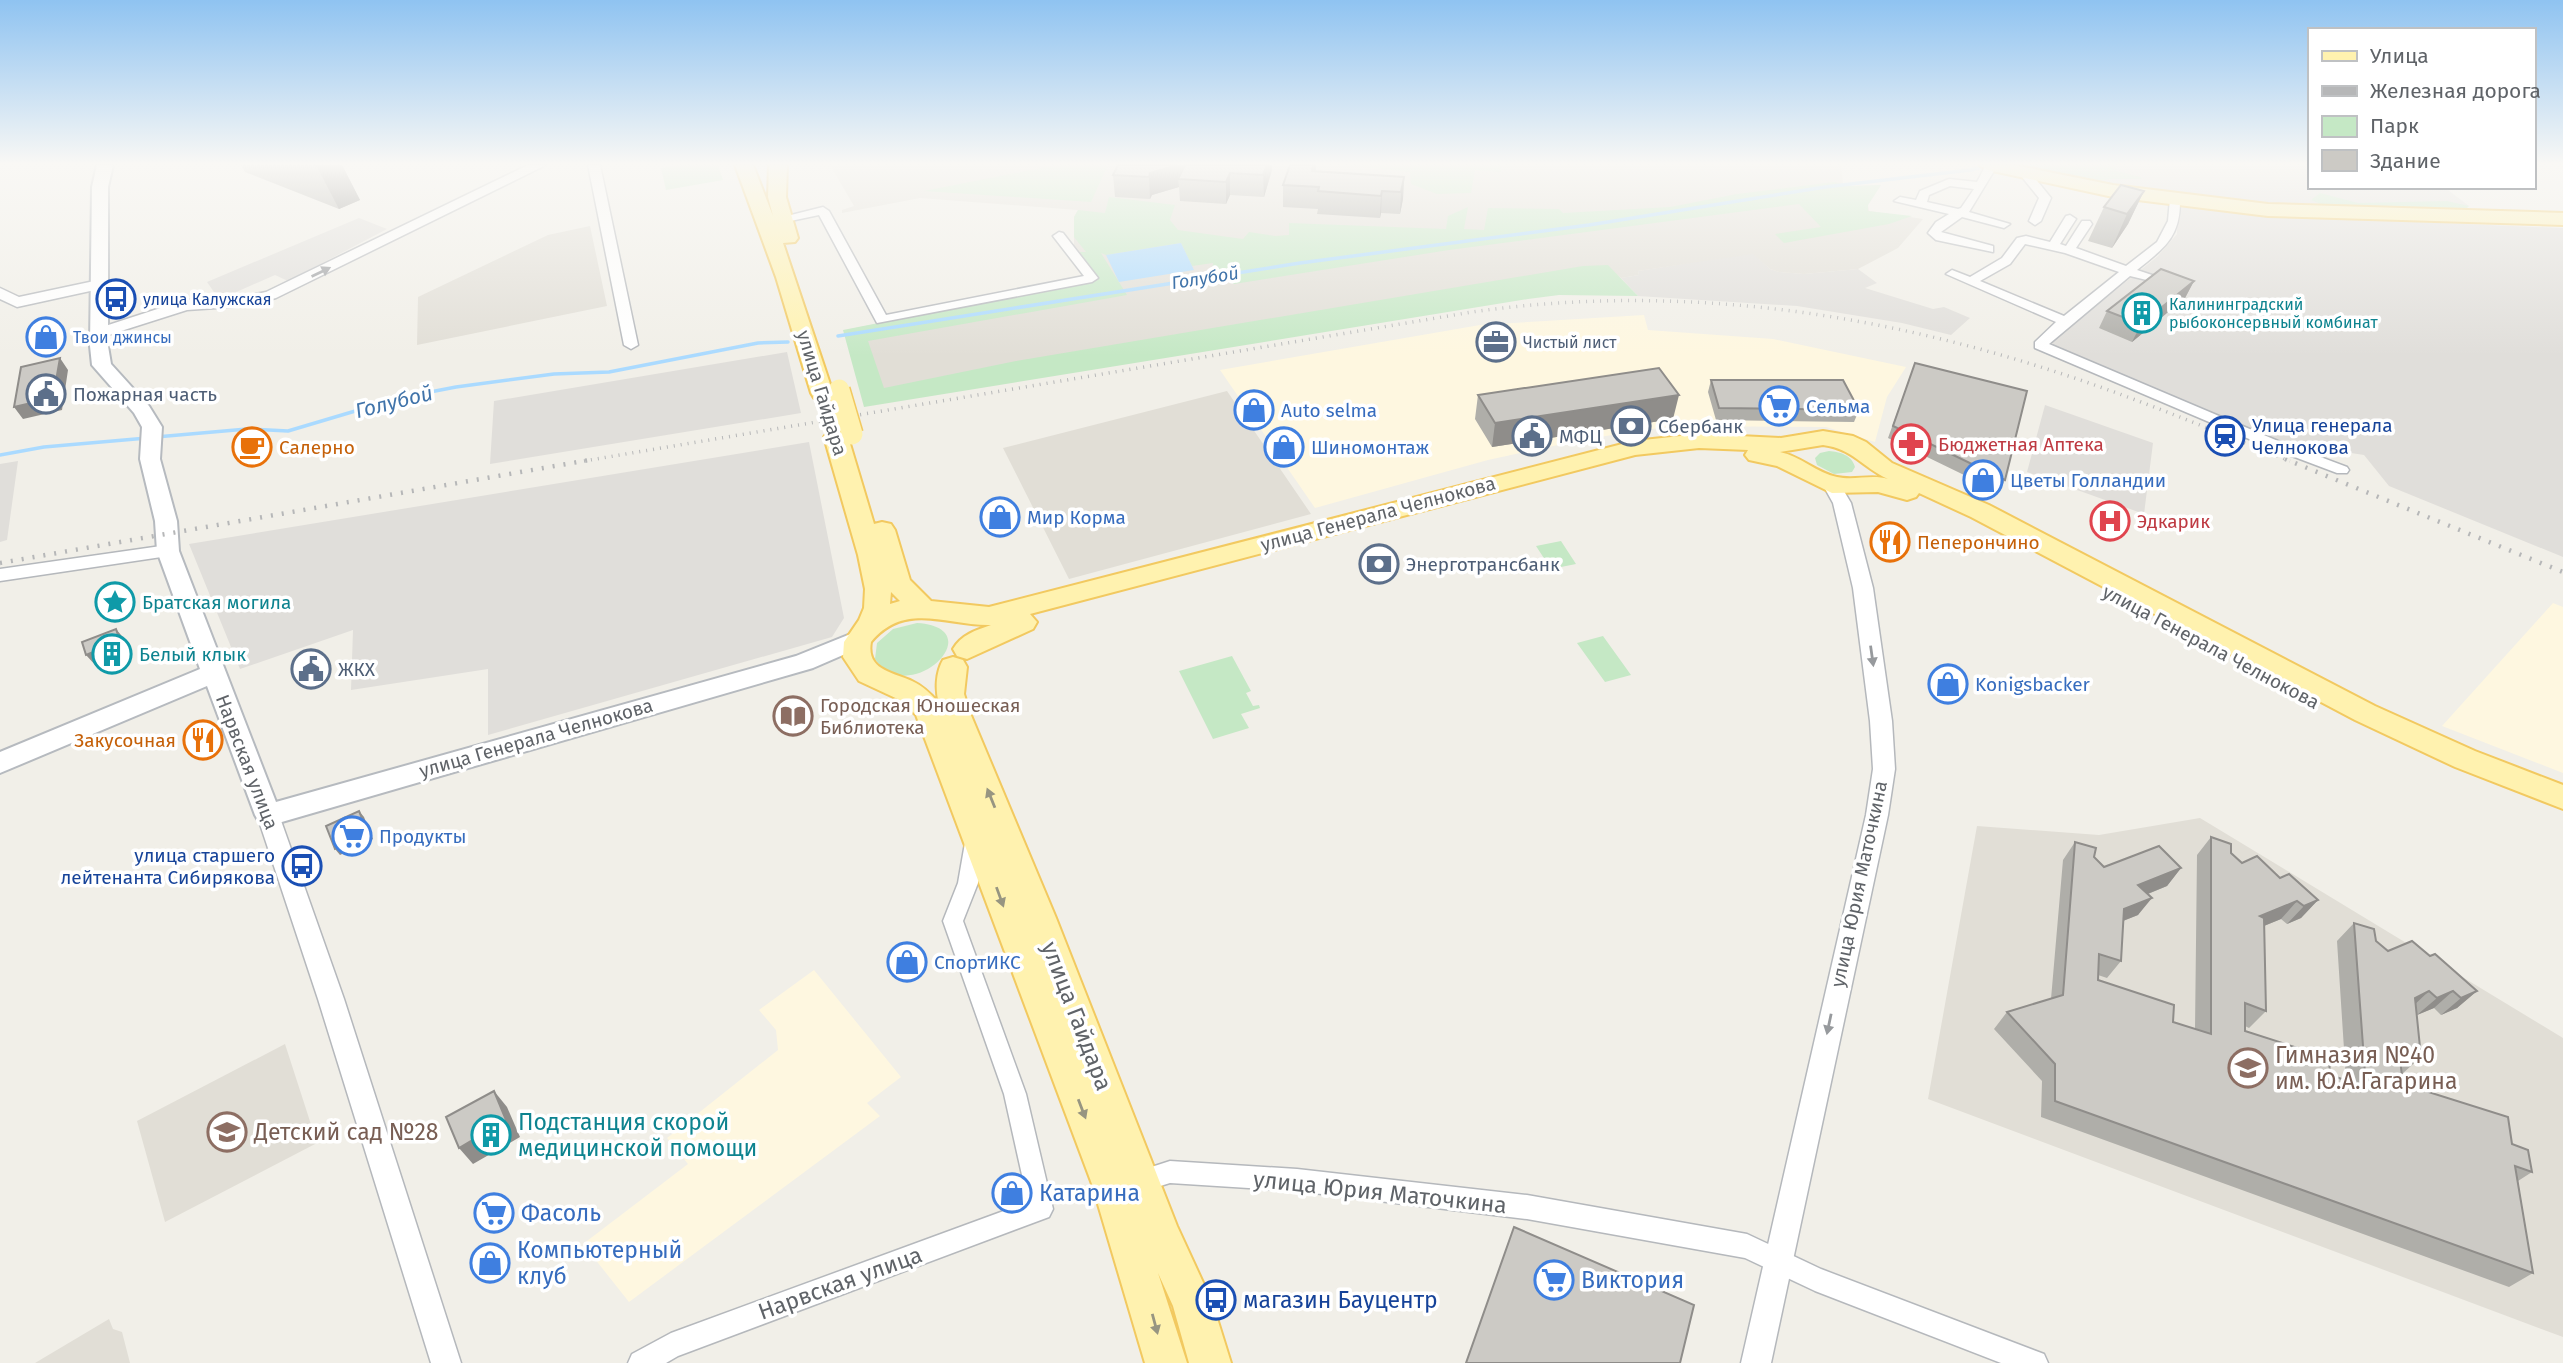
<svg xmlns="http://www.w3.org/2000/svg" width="2563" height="1363" font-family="'Fira Sans',sans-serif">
<rect width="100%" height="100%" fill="#f1efe8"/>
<path fill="#fef7e0" d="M1644,315L1648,330L1773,339L1906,367L1887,397L1875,442L1826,427L1672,426L1586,439L1488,460L1315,508L1220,370L1480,325Z
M2553,603L2563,607V773L2442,726Z
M814,970L901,1077L867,1103L880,1116L629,1302L583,1244L688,1164L667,1138L778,1050L776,1030L759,1010Z"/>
<path fill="#e0deda" d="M2006,165H2309V187H2444L2469,206L2254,203L2115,184Z
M2177,207L2275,216L2563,228V557L2389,486L2364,455L2266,440L2045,347L2158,256L2177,234Z
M359,218L387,229L288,281L275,275L225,297L214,292L207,282Z
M1753,253L1770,269L1779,272L1804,274L1858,269L1877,283L1865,288L1933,309L1944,307L1970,318L1951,335L1902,323L1797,306L1638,296L1621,278L1639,275L1638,271Z
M787,352L801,413L490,464L494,401Z
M2045,405L2153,443L2144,514L2027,472Z
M809,442L844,618L832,637L488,735V669L351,690L353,630L240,669L189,544Z
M18,461L7,540L0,542V464Z"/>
<path fill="#e1ded6" d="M830,165H1841L1843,184L1851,186L1881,185L1868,205L1869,211L1923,219L1898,248L1858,269L1804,274L1779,272L1770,269L1753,254L1638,271L1639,275L1621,278L1615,273L866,402L850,354V329L1098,280L1074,248V217L1078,210L920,198L842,213V210L854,206Z
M590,226L607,306L417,345L418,297L548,235Z
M1227,391L1311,514L1069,579L1003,448Z
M2200,818L2563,1038V1337L1928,1099L1977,826L2099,835Z
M285,1044L317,1143L165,1222L137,1121Z
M109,1319L113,1329L122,1332L130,1363H35Z"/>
<path fill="#c5e8c5" d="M680,165H718L723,180L666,190L661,168Z
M1056,165H1108L1091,202L924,191Z
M1346,165H1502L1501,172L1475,170L1471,193L1437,194L1411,184L1410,172Z
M2006,165H2116V171L2141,177L2142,179H2110L2099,181Z
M1834,182L1851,186L1881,185L1868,205V211L1912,216L1889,224L1784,243L1775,234L1821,227L1799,204L1449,250L1234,284L1212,272L1213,263L1192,266L1181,243L1106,255L1101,253L1127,295L868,341L884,388L1016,361L1583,266L1608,265L1638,296L1559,295L1528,299L864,407L843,330L1098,280L1077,252H1086L1074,237V217L1078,210L1105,213L1109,197L1175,205L1170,220L1178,230L1243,239L1249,232L1275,236L1289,235V223L1446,229L1448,216L1468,207L1464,229L1484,230L1488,208L1559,209L1563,213L1670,207L1737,194Z
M2320,193L2358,203L2447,201L2469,206L2466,209L2325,206L2311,200Z
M1829,451C1840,452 1852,455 1855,467L1852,472L1834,474L1817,465L1815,458L1820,453Z
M1561,541L1576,564L1551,569L1536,546Z
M917,623C994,628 909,710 875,659L877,643L893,629Z
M1603,636L1631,675L1605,682L1577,643Z
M1232,656L1251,691L1246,693L1253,706L1259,705L1260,708L1241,714L1249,728L1213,739L1179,671Z"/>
<path fill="#aadaff" d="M1181,243L1194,270L1119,282L1106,255Z"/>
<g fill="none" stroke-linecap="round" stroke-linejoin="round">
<path stroke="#aadaff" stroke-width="3.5" d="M838,336L1300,263L1589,225L1825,187L1970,170L1989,165
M156,437L247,429L288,431L399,398L456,387L554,374L609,372L758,343L788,342
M0,455L44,447L147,438"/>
<g stroke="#b5b8bc" stroke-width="3">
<path id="minor" d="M588,165H600L638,345L631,349L624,345Z
M1986,165L1997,166L1969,212L2010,224L2004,228L1962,217L1941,232L1993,246V252L1936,240L1928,233L1936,222L1949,214L1894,201L1900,197L1916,200L1920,191L1949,179L1977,182ZM1950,186L1974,189L1961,208L1958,209L1927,202L1929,195Z
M2030,171L2034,172V177L2051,198L2041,221L2035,225L2029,221L2039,198L2022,177Z
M2170,199L2180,201C2180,238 2164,248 2137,270L2155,276V282L2130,276L2049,344L2278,441L2347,467L2349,470L2347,473H2337L2268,447L2035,348V342L2056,322L1946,274L1952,270L1970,277L2002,258L2017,238L2026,236L2050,242L2066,216L2070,215L2076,219L2060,244L2066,246L2082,221H2090L2092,224L2076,248L2126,266L2157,242L2168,221ZM2025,244L2065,253L2119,272L2064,316L1980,281L2010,264Z
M823,207L829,211L886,315L1084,276L1053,236L1059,232L1063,233L1098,278L1092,282L877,323L819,215L781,223L775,219Z
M975,835L982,837L985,843L978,883L963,921L1026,1094L1053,1209L1049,1217L678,1356L666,1363H628L632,1354L671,1333L1028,1202L1004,1094L943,921L958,883L965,843L968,837Z
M1170,1161L1297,1169L1527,1195L1747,1234L1821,1269L2044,1354L2048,1363H2001L1815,1291L1745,1258L1527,1219L1297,1191L1170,1183L1141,1192L1133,1189L1129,1181L1133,1173Z"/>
</g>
<g stroke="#b5b8bc" stroke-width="3">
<path id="tertiary" d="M528,165H546L276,298L246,306L187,310L99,338L91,333L93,330L185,300L246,296L266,292Z
M99,280L104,282L107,285L104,288L17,307L0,299V288L19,297Z
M1832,479L1838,481L1851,503L1873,588L1892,721L1895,769L1888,815L1771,1363H1741L1866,815L1873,769L1870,721L1853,588L1833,503L1823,485Z
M168,545L175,547L178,551L175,555L0,581V569Z
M268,806L276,809L279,815L344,999L461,1363H431L318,999L257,815L260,809Z"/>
</g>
<g stroke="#b6babf" stroke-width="4">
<path id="secondary" d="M97,165H113L108,187V346L111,364L149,406L162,427L160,459L177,521L179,551L276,802L796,656L858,631L866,633L870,639L866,645L813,668L268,826L259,822L255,815L207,686L0,773V752L200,669L157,551L155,521L140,459L142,427L134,413L92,365L90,346L92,187Z"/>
</g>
<g stroke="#f2c960" stroke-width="4">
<path id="primary" d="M735,165H753L773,216L768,197L769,165H787L786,197L798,238L795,242L783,243L833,393L830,398H814L811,393L776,277Z
M1979,165H2014L2113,185L2268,204L2563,213V225L2268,216L2113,197L1988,170Z
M836,430L844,432L848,437L874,524L882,522L891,524L895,530L910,580L931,601L989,607L1634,441L1699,434L1781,438L1823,431L1853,436L1866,442L1892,463L1989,505L2375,706L2475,751L2563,785V809L2455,767L2355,720L1971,517L1919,493L1916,497L1907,500L1878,492L1832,493L1777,466L1749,460L1745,455L1748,450L1699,448L1635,455L1030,614L1037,622L1033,629L967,659L957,656L953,649C961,635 976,630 991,625C946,626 905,601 871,642C866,670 892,672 912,681C923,686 931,694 939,703C935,690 936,672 943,660L953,657L963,660L967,667L964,694L970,713L1056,918L1177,1226L1212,1302L1231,1363H1189L1173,1306L1158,1273L1187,1363H1145L1092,1184L916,715L902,701L859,681L843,657L844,642L859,620L864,608L865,589L858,555L824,437L828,432ZM1823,445C1853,449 1862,467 1888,479C1871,474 1854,481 1837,477C1817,473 1800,456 1780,452ZM891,592L900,601L890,604Z"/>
</g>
<use href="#minor" fill="#fff" fill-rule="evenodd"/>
<use href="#tertiary" fill="#fff" fill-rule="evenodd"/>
<use href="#secondary" fill="#fff" fill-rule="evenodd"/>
<use href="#primary" fill="#fff2af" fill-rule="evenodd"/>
<path stroke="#b6b7b8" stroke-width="3.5" stroke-dasharray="1 6" stroke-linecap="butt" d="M584,461L1472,312C1667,284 1860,309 2047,369C2129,395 2209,429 2290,461"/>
<path stroke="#b6b7b8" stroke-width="4.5" stroke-dasharray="2 9" stroke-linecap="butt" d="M2285,459L2563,572
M0,563L595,459"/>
<g stroke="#f2c960" stroke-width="24" stroke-linecap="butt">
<path id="primary-bridge" d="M839,390L852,434"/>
</g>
<use href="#primary-bridge" stroke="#fff2af" stroke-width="21"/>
</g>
<path fill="#afaea9" d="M241,165H342L360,200L339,209L245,172Z
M1118,165H1272V170L1264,197L1230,195L1226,204L1180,201L1179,187L1152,195L1150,199L1115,197L1113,175Z
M1316,172L1404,177L1403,199L1400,214L1381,213L1380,218L1317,214L1318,209L1283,207V185Z
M2144,191L2128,224L2112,248L2088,241L2104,207Z
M2194,281L2185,298L2132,342L2099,328L2107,311Z
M1915,363L2005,480L1999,492L1888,438Z
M1711,380L1859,410L1854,422L1716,420L1708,392Z
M1478,395L1673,419L1492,447L1475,419Z
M2211,837L2231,853L2242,863L2280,878L2318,900L2301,918L2287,924L2281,919L2264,926L2266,1011L2249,1028L2245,1026V1031L2330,1075L2346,1080L2337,941L2354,923L2388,951L2430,956L2477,991L2457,1008L2441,1015L2434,1008L2417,1015L2421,1057L2402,1074L2403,1084L2512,1144L2532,1172L2518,1181L2533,1273L2509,1287L2041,1117L2042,1081L1994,1029L2007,1012L2051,999L2063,860L2075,842L2094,857L2104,867L2181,868L2167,886L2148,894L2138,915L2123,921L2121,961L2107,978L2098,975V980L2173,1022L2195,1029L2197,855Z"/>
<path fill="#8f8d8a" d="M316,165H342L360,200L339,209Z
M1178,165H1186L1178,179L1179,187L1152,195L1150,199L1149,177L1150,173Z
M1267,165H1272V170L1264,197L1263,175Z
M1313,165H1316V176L1312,171Z
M1230,173V195L1226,204V182Z
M1404,177L1403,199L1400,214L1401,192Z
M1382,191L1381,213L1380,218L1381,196Z
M2144,191L2128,224L2112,248L2127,214Z
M2194,281L2185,298L2132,342L2141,324Z
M60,358L68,370L62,410L23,419L14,407Z
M1679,395L1673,419L1492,447L1495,423Z
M116,629L126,641L130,654L97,667L86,655Z
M359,811L364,817L373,839L340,855L335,849Z
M2181,868L2167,886L2125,903L2138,885Z
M2152,898L2138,915L2110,926L2124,909Z
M2318,900L2301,918L2287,924L2304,906Z
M2297,901L2281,919L2244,934L2260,916Z
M2429,991L2410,1009L2415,998Z
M2453,991L2434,1008L2417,1015L2437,998Z
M2477,991L2457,1008L2441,1015L2461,998Z
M494,1091L507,1107L520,1137L473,1164L459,1148Z"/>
<path fill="#cccac5" stroke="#8f8d8a" stroke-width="2" d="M1118,165H1178L1150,173L1149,177L1113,175Z
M1185,165H1267L1263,175L1230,173L1226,182L1178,179Z
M1290,165H1313L1312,171L1404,177L1401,192L1382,191L1381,196L1318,191L1319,187L1283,185Z
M2121,185L2144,191L2127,214L2104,207Z
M2161,269L2194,281L2141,324L2107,311Z
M60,358L53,398L14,407L21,367Z
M1915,363L2027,391L2005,480L1893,426Z
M1659,368L1679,395L1495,423L1478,395Z
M1711,380H1843L1859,410L1719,408Z
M116,629L120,641L86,655L82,642Z
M359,811L368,833L335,849L326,826Z
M2211,837L2231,844V853L2242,863L2257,856L2280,878L2289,874L2318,900L2304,906L2297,901L2260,916L2264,918L2266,1011L2245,1003V1031L2329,1058L2330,1075L2366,1087L2354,923L2374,929L2376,941L2388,951L2412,941L2430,956L2435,954L2477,991L2461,998L2453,991L2437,998L2429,991L2415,998L2421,1057L2399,1051L2403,1084L2508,1117L2512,1144L2528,1150L2532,1172L2515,1166L2533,1273L2055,1101V1064L2007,1012L2063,995L2075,842L2096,848L2094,857L2104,867L2159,846L2181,868L2138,885L2152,898L2124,909L2121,961L2099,954L2098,980L2174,1005L2173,1022L2211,1034Z
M494,1091L506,1120L459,1148L446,1117Z
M1514,1227L1694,1305L1680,1363H1466Z"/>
<defs><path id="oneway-solid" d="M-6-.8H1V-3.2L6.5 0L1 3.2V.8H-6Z" transform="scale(1.75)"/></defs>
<g fill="#979a9d">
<use href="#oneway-solid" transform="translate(321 272) rotate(-26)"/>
<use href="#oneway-solid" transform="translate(1872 656) rotate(82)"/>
<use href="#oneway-solid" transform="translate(1829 1024) rotate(102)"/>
</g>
<g fill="#979581">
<use href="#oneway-solid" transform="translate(991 798) rotate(-112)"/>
<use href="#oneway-solid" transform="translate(1000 897) rotate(70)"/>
<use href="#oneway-solid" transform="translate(1082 1109) rotate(69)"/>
<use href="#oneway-solid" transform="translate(1155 1324) rotate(75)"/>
</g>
<linearGradient id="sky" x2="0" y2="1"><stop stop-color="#8fc3f1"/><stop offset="0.46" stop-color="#f9f8f5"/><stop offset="1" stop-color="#f9f8f5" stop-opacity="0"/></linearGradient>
<rect width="2563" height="356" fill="url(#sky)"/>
<defs>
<g id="bus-ring" transform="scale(2.0125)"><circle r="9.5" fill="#fff" stroke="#1a4fb4" stroke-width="1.5"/><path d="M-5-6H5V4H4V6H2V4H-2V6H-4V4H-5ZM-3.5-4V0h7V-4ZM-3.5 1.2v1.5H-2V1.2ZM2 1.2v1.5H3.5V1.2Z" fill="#1a4fb4"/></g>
<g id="building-ring" transform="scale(2.0125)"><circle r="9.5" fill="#fff" stroke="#0f9aa8" stroke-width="1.5"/><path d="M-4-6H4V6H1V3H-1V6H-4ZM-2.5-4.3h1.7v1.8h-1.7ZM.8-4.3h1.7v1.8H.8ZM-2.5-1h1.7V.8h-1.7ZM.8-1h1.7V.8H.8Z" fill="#0f9aa8"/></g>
<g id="shop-ring" transform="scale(2.0125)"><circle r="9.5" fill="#fff" stroke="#3f7fe0" stroke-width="1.5"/><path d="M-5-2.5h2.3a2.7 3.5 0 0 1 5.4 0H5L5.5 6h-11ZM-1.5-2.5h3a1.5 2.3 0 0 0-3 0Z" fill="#3f7fe0"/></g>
<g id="office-ring" transform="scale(2.0125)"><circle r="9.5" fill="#fff" stroke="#5c6f8a" stroke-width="1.5"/><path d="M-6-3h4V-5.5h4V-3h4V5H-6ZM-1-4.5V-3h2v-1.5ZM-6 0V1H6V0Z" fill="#5c6f8a"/></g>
<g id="civic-ring" transform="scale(2.0125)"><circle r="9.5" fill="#fff" stroke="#5c6f8a" stroke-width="1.5"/><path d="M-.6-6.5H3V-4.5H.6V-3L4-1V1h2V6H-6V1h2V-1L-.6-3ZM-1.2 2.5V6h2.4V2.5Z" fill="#5c6f8a"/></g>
<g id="supermarket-ring" transform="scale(2.0125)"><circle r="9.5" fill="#fff" stroke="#3f7fe0" stroke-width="1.5"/><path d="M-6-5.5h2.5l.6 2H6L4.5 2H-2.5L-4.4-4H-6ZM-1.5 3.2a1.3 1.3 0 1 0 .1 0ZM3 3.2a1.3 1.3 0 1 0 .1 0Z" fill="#3f7fe0"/></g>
<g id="bank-ring" transform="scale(2.0125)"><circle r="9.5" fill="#fff" stroke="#5c6f8a" stroke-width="1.5"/><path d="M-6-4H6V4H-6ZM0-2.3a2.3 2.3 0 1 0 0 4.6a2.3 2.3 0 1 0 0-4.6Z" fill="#5c6f8a"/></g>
<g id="station-ring" transform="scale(2.0125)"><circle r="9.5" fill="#fff" stroke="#1a4fb4" stroke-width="1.5"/><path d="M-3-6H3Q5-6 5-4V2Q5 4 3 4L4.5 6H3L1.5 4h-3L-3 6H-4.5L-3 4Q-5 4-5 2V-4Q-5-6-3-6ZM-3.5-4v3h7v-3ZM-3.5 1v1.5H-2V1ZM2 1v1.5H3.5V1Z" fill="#1a4fb4"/></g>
<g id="pharmacy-ring" transform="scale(2.0125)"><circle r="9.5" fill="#fff" stroke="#e0444e" stroke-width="1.5"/><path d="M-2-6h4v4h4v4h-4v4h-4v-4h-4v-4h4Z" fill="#e0444e"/></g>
<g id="cafe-ring" transform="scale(2.0125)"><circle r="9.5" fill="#fff" stroke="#e8710a" stroke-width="1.5"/><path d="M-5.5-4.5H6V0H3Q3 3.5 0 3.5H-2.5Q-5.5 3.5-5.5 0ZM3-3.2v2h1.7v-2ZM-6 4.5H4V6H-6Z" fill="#e8710a"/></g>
<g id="hospital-ring" transform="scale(2.0125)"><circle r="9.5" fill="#fff" stroke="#e0444e" stroke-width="1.5"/><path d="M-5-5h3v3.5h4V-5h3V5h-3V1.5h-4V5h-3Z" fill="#e0444e"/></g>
<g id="restaurant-ring" transform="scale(2.0125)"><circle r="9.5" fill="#fff" stroke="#e8710a" stroke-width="1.5"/><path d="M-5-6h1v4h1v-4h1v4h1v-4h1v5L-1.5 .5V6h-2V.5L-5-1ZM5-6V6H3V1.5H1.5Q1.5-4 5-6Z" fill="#e8710a"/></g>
<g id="sight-ring" transform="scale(2.0125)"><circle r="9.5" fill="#fff" stroke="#0f9aa8" stroke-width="1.5"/><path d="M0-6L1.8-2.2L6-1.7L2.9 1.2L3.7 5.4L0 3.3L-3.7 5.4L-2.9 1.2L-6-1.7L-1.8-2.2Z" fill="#0f9aa8"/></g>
<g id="library-ring" transform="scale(2.0125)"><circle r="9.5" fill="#fff" stroke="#8d6e63" stroke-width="1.5"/><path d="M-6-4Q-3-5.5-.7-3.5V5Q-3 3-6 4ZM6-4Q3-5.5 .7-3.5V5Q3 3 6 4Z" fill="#8d6e63"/></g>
<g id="school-ring" transform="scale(2.0125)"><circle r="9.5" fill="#fff" stroke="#8d6e63" stroke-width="1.5"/><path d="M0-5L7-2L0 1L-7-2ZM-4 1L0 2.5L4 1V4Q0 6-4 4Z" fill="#8d6e63"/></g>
</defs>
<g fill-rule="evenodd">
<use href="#bus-ring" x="116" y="299"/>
<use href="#building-ring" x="2142" y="313"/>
<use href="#shop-ring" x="46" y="337"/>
<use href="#office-ring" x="1496" y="342"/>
<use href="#civic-ring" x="46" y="394"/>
<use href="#supermarket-ring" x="1779" y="406"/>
<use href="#shop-ring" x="1254" y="410"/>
<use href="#bank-ring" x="1631" y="426"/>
<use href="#civic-ring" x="1532" y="436"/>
<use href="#station-ring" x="2225" y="436"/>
<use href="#pharmacy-ring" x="1911" y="444"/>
<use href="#cafe-ring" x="252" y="447"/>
<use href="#shop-ring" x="1284" y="447"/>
<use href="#shop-ring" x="1983" y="480"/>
<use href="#shop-ring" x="1000" y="517"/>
<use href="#hospital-ring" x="2110" y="521"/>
<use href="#restaurant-ring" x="1890" y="542"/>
<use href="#bank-ring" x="1379" y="564"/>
<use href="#sight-ring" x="115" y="602"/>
<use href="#building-ring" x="112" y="654"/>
<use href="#civic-ring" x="311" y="669"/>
<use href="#shop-ring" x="1948" y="684"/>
<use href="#library-ring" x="793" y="716"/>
<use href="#restaurant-ring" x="203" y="740"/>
<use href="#supermarket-ring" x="352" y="836"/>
<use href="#bus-ring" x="302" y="866"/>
<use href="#shop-ring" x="907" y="962"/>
<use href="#school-ring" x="2248" y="1068"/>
<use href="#school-ring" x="227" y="1132"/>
<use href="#building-ring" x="491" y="1135"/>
<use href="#shop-ring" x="1012" y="1193"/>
<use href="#supermarket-ring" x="494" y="1213"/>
<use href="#shop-ring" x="490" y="1263"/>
<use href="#supermarket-ring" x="1554" y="1280"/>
<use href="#bus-ring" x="1216" y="1300"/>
</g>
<g text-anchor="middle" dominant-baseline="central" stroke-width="7" stroke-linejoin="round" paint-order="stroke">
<g font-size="16" fill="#164399" stroke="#fff" text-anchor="start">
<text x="143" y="299">улица Калужская</text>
</g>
<g font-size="16" fill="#0d838f" stroke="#fff" text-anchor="start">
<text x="2169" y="304">Калининградский<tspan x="2169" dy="18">рыбоконсервный комбинат</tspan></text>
</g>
<g font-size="16" fill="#366cbe" stroke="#fff" text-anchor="start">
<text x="73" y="337">Твои джинсы</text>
</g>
<g font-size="16" fill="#4e5e75" stroke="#fff" text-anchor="start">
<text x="1523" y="342">Чистый лист</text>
</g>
<g font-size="18" font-style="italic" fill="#4174aa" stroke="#fff">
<text transform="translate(1205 278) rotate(-9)">Голубой</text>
</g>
<g font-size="19" fill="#5f6368" stroke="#fff">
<text transform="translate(822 393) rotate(73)">улица Гайдара</text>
<text transform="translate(1378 514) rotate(-15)">улица Генерала Челнокова</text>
<text transform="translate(2211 647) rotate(28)">улица Генерала Челнокова</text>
<text transform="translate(536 738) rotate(-16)">улица Генерала Челнокова</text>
<text transform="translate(247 762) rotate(69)">Нарвская улица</text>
<text transform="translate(1859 884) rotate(-78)">улица Юрия Маточкина</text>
</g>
<g font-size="19" fill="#4e5e75" stroke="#fff" text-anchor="start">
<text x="73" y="394">Пожарная часть</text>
<text x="1658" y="426">Сбербанк</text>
<text x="1559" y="436">МФЦ</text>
<text x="1406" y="564">Энерготрансбанк</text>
<text x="338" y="669">ЖКХ</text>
</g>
<g font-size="19" fill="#366cbe" stroke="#fff" text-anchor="start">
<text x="1806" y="406">Сельма</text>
<text x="1281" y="410">Auto selma</text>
<text x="1311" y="447">Шиномонтаж</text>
<text x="2010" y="480">Цветы Голландии</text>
<text x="1027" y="517">Мир Корма</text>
<text x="1975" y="684">Konigsbacker</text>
<text x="379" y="836">Продукты</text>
<text x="934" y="962">СпортИКС</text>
</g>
<g font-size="19" fill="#164399" stroke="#fff" text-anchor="start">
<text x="2252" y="425">Улица генерала<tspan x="2252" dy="22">Челнокова</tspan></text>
<text x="275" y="855" text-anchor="end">улица старшего<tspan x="275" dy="22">лейтенанта Сибирякова</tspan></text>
</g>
<g font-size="19" fill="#be3a42" stroke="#fff" text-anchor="start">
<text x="1938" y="444">Бюджетная Аптека</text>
<text x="2137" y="521">Эдкарик</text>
</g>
<g font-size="19" fill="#c56008" stroke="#fff" text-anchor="start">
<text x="279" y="447">Салерно</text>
<text x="1917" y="542">Пеперончино</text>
<text x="176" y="740" text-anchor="end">Закусочная</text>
</g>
<g font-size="19" fill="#0d838f" stroke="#fff" text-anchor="start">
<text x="142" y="602">Братская могила</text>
<text x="139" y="654">Белый клык</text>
</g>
<g font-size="19" fill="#785e54" stroke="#fff" text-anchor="start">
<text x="820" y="705">Городская Юношеская<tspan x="820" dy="22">Библиотека</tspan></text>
</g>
<g font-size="21" font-style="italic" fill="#4174aa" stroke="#fff">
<text transform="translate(394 402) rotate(-14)">Голубой</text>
</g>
<g font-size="23" fill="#5f6368" stroke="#fff">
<text transform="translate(1077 1016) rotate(69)">улица Гайдара</text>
<text transform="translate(1380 1192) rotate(6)">улица Юрия Маточкина</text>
<text transform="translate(840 1283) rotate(-20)">Нарвская улица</text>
</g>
<g font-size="23" fill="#785e54" stroke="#fff" text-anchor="start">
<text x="2275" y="1055">Гимназия №40<tspan x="2275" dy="26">им. Ю.А.Гагарина</tspan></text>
<text x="254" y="1132">Детский сад №28</text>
</g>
<g font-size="23" fill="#0d838f" stroke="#fff" text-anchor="start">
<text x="518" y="1122">Подстанция скорой<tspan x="518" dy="26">медицинской помощи</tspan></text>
</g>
<g font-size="23" fill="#366cbe" stroke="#fff" text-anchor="start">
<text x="1039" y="1193">Катарина</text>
<text x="521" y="1213">Фасоль</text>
<text x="517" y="1250">Компьютерный<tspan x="517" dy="26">клуб</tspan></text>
<text x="1581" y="1280">Виктория</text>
</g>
<g font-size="23" fill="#164399" stroke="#fff" text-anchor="start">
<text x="1243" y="1300">магазин Бауцентр</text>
</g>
</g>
<rect x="2308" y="28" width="228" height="161" fill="#ffffff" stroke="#bfc1c3" stroke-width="2"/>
<rect x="2322" y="51" width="35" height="10" fill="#fff2af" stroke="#bfc1c3" stroke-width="2"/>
<text x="2370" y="63" font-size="21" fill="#5f6368">Улица</text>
<rect x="2322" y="86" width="35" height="10" fill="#b6b7b8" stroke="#bfc1c3" stroke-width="2"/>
<text x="2370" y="98" font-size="21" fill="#5f6368">Железная дорога</text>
<rect x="2322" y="116" width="35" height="21" fill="#c5e8c5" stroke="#bfc1c3" stroke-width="2"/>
<text x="2370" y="133" font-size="21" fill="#5f6368">Парк</text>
<rect x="2322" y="150" width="35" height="21" fill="#cccac5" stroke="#bfc1c3" stroke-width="2"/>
<text x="2370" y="168" font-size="21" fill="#5f6368">Здание</text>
</svg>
